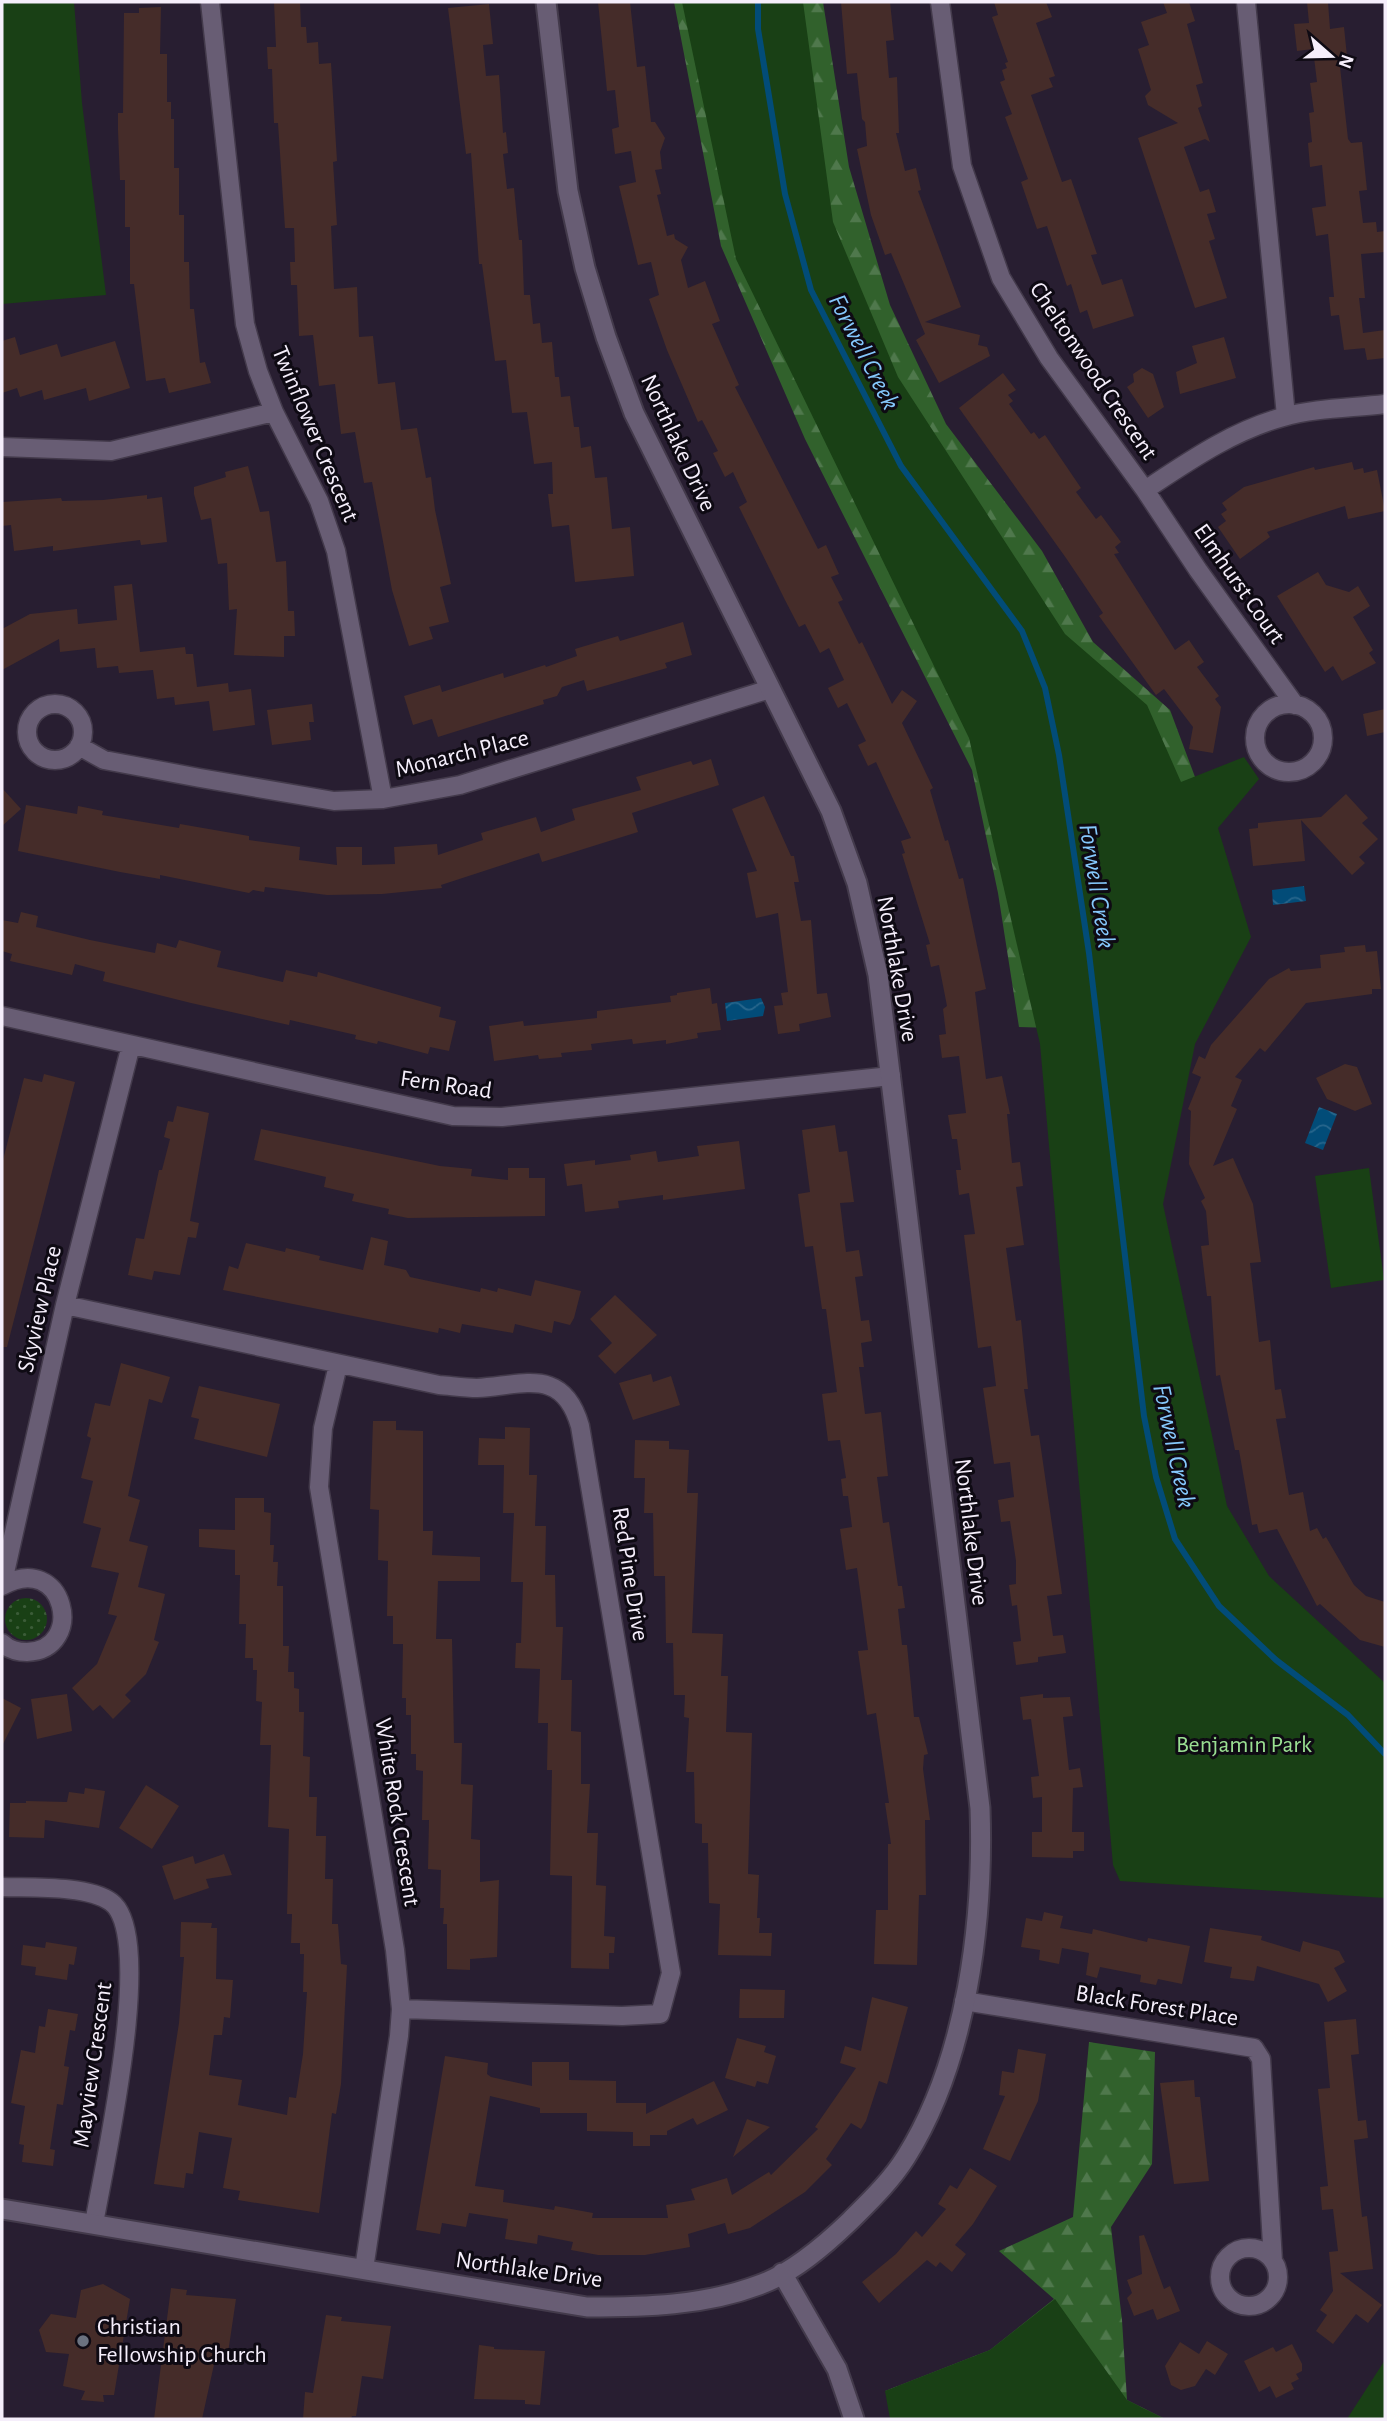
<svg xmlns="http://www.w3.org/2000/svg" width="1387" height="2421" font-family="'Alegreya Sans',sans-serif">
<defs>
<pattern id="grass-dots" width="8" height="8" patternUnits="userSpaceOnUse" patternTransform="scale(1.75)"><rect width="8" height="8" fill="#194015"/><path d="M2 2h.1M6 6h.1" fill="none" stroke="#3b5c38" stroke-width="1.8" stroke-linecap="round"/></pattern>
<pattern id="forest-firs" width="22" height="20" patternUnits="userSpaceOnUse" patternTransform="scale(1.75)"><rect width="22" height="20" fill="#31612c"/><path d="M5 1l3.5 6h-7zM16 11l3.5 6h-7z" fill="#4f784c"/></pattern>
<pattern id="water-waves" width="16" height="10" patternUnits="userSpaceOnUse" patternTransform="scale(1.75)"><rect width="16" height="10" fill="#024c78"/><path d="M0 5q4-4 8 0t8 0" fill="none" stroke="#28668c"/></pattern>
</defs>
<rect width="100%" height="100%" fill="#281e31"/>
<path fill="url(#grass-dots)" d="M5 1619a21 21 0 1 1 42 0a21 21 0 1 1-42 0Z"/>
<path fill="url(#forest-firs)" d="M674,2H823L849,167L890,305L946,424L1042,551L1093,642L1170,710L1198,785L1053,1028L1019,1027L998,893L972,770L805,439L721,246Z
M1089,2042L1155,2052L1152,2164L1111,2227L1122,2320L1127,2400L1165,2419L885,2391L990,2350L1054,2299L999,2251L1073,2217Z"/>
<path fill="#194015" d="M2,2H74L82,103L106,295L2,304Z
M682,2H803L833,222L898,377L1065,634L1147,705L1181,782L1244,757L1259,779L1218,828L1251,937L1195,1044L1163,1204L1227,1506L1269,1576L1385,1683V1898L1120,1881L1113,1865L1040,1044L969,738L736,259Z
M1369,1168L1384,1280L1331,1288L1315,1176Z
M1055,2299L1127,2400L1165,2419H890L885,2391L990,2350Z
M1385,2360V2419H1347Z"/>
<path fill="url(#water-waves)" d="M1304,886L1306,901L1273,905L1272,890Z
M761,998L765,1007L763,1016L727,1021L725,1003Z
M1319,1107L1337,1114L1323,1150L1305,1143Z"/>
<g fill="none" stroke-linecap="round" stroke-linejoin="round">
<path stroke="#024c78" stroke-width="6" d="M758,2V29L785,194L811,290L901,466L1022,631L1045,688L1059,755L1089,953L1144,1416L1156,1477L1175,1539L1219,1606L1276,1660L1348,1715L1385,1754"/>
</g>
<path fill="#452c29" d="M274,2H300L301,27H306L307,43L318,42L319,64L331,63L337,161L333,162L337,225L331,226L334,289L357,287L359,337L373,336L378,384L395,382L401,430L417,428L426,478L431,477L435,510L451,584L440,587L449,622L429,627L433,639L409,646L392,590L372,482L364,483L355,432L341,434L335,384L319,386L313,335L299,336L297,285H291L290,262H295L294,228H285L278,123H274L272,69H268L267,47H276Z
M598,2H630L637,67L645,66L651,122H655L665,138L660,152L662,169L655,170L661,194L657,195L667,236L674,234L675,239L688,247L681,260L688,288L705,281L720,321L712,324L739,385L735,387L818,549L826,545L839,574L831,577L843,600L838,602L859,644L862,642L892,704L902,690L917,701L902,723L933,788L930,790L945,841L948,840L959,879L963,878L986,989L975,992L986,1079L1002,1076L1010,1114H1007L1012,1163L1020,1162L1023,1186L1016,1187L1024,1245L1006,1248L1016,1321L1021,1320L1028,1389H1024L1031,1436L1039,1435L1062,1594L1047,1596L1053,1636L1063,1635L1066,1653L1038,1657V1662L1016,1665L1013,1642L1021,1641L1017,1605L1012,1606L1009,1585L1016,1584V1561L1010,1521L1001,1522L998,1500L1014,1497L1010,1462L994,1464L983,1388L996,1386L991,1346L978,1348L964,1235L975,1234L969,1193L959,1195L956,1170H961L957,1139H952L948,1115L966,1113L959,1056L942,1058L939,1035L946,1034L943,1009L947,1006L939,965L931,967L926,945L930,944L902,854L905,853L901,841L911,838L876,762L868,766L858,745L866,741L847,703L838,708L828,688L844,680L829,648L820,653L805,624L799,627L785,600L739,507L747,502L733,472L725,477L713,453L718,451L702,420L698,422L667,350L649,299L659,295L651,262L638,265L619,186L636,182L631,151L615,154L612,129L619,127L615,90L607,91Z
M841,2H890L894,40L886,41L889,78L897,77L899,133H896L905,171L916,168L921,190L918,191L961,307L925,322L980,335L978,345L987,347L990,356L939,383L916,340L925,334L891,253L885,255L871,215L857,149L867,146L865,122L862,119L857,73L847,74Z
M994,2H1046L1052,17L1036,23L1055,76L1049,78L1053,87L1031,95L1062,182L1071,179L1097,254L1091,255L1102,285L1122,279L1134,316L1093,329L1087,310L1080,313L1071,284L1067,286L1047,226L1037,229L1021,182L1028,179L1005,117L1012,114L1000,82L1005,80L1002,70L1007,68L1005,63L1008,62L992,17L998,15Z
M1163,2H1189L1195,21L1187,24L1203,83L1196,85L1202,106L1198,108L1210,142L1205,139L1184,147L1200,192L1209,189L1216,212L1207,214L1215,239L1209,241L1227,298L1195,308L1138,138L1178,123L1148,105L1145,96L1151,90L1138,49L1149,45L1141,22L1167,13Z
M1307,2H1328L1330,29L1344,27L1348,66L1340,67L1348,139L1351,143L1362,142L1367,190L1359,191L1363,223L1376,222L1377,232L1385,231V252L1361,254L1365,298H1359L1363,333L1385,330V358L1367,360L1364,344L1365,348L1344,350L1339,315L1331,316L1329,297H1334L1328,234L1316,236L1312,208L1326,206L1322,165L1310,167L1308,143L1312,142L1309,113L1314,112L1310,83L1317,82L1313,49L1297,51L1294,24L1309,23Z
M489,4L493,44L483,45L486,76L499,75L503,133L506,132L508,153L503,154L507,189L514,188L519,240H522L524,295H530L533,324L540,323L542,343L552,342L555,377H559L561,397L570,396L574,427H579L581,448L591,446L595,478L607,477L612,529L630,527L634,576L575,582L569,525L552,527L548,494H553L552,462L534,464L527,412L512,413L506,360L495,361L482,264H479L471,153L466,154L448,8Z
M161,7L160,54H167V102H171V119H174V168H179V215H184V262H189L190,309H194L200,363L205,362L211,383L169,393L165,378L146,381L134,284H130V227H125V180H120L118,130V113H123L124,13H139V8Z
M15,337L20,355L57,344L61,357L115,341L130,388L89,401L86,388L44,400L42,390L20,397L17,388L2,393V341Z
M1224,337L1236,378L1180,394L1176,372L1197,363L1192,346Z
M1142,368L1153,374L1164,407L1148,418L1127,387L1134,382L1133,374Z
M1003,373L1016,390L1008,395L1013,401L1009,404L1031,434L1034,432L1039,439L1045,435L1081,488L1076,492L1096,519L1101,515L1121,542L1115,547L1119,553L1114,554L1175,650L1189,640L1204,662L1197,667L1219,696L1215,699L1221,707L1213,753L1189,749L1193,727L1164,689L1156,695L1099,616L1103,613L1066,558L959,408Z
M1352,462L1354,470L1363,468L1364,473L1377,470L1385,511L1348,519L1345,506L1310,517L1267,532L1270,537L1240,559L1218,527L1226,521L1221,514L1227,510L1222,503L1244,487L1314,467L1315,470Z
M248,466L260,512L269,511L276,562L286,561L288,611H294L295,636H284V657L234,655L237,609L229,610L227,563L218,564L211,518L201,520L194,494V487L226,477L225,472Z
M147,495V499L162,497L167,542L141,545L140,540L53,551V546L14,551L11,525L2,526V502L61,498L62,501L103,500Z
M1318,572L1326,585L1349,592L1358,586L1370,606L1353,617L1373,650L1369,653L1376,663L1342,681L1333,666L1325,672L1277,596Z
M132,584L140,652L185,647L186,654H193L197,687L228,683L229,692L251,689L255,725L213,731L209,701L175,705L174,697L157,699L153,670L119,673L118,666L97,668L95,648L60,652L59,639L2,670V629L30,614L77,609L78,624L117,620L114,586Z
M683,622L692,655L665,663L667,668L587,691L584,680L562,687L557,696L543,700L544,704L438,737L432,719L413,725L404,696L440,685L442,692L503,673L504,678L545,665L546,667L577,656L575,649L618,636L620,641Z
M312,704L314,722H309L311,740L272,745L267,710Z
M1385,709V732L1367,736L1363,714Z
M711,759L719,785L632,813L638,832L542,862L539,853L441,885L442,888L382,894L327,895L265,887L264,892L253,890L249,893L160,875V879L120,872L18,851L26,805L77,814L78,806L103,811L102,815L179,828L180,824L249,836V840L300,847L299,860L337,865L336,847H362V865L395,864L394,847L437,844L438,855L483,840L481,833L536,817L541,832L575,820L572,809L641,790L636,777L691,761L693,765Z
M2,788L21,809L2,826Z
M1346,794L1368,818L1362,823L1378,839L1359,857L1365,863L1352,875L1301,820L1305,861L1253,866L1249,829L1258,828V823L1321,817Z
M764,796L791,856H794L799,882H794L801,921L811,920L817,994L827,993L831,1017L799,1024L800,1031L778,1034L774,1006L783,1005L781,993L788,992L778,913L756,918L747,873L757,871L732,809Z
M21,912L38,916L36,927L90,940L155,953L157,943L176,948L179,940L221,951L217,967L283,982L286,970L317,977L318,972L441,1007L439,1017L456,1021L449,1051L430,1047L428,1054L378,1041L377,1044L355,1039L356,1035L303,1023L290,1020L289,1025L191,1003L103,981L105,972L75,964L72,975L10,961L12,954L2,951V920L18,923Z
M1365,945L1366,952L1377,951L1381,989H1372V994L1306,1003L1265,1052L1260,1048L1235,1077L1242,1080L1231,1106L1237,1109L1213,1166L1233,1158L1253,1204L1261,1262L1250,1263L1259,1342L1270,1340L1275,1390L1281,1389L1286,1418L1276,1419L1289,1495L1303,1492L1310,1531L1317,1528L1323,1539L1326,1537L1354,1585L1366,1596L1385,1602V1647L1360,1640L1320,1604L1317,1606L1277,1529L1259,1533L1257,1524L1252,1525L1239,1450H1235L1220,1375L1216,1376L1211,1296H1207L1201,1246L1209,1245L1206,1211L1201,1201L1205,1198L1189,1164L1191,1111L1188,1109L1201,1077L1192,1073L1199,1056L1205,1059L1211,1045L1269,979L1289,968L1291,971L1321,968L1320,955L1345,952L1344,947Z
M710,988L712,1004L717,1003L721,1030L697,1033L698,1038L666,1044V1040L633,1044L632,1039L591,1044L592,1050L561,1053L562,1057L539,1059L538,1055L494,1061L489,1026L523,1021L524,1026L597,1018V1011L671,1002L670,996L677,995V993Z
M1345,1064L1357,1067L1372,1104L1355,1111L1327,1099L1316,1078Z
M44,1074L75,1082L7,1347H2V1164L24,1078L42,1082Z
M177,1106L209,1113L190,1221L199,1223L196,1238L188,1237L180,1275L154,1271L152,1280L128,1275L136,1238L144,1239L159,1170H162L170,1139L164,1137L168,1121L173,1122Z
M835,1125L839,1152L847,1151L854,1202L840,1203L846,1252L859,1250L863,1276L855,1277L861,1321L869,1320L872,1341L861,1343L864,1367H859L865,1414L881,1412L888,1476L877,1477L883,1523L889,1522L898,1586H902L905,1608L898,1609L902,1645H907L914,1717H919L928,1754L924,1755L923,1769L930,1820H925L926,1895H919L917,1965L874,1964L876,1910H888V1844H891L885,1803H889L876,1713L867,1715L858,1651L868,1650L857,1568L846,1570L840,1529L852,1527L848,1496H843L841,1479L846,1478L840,1440L828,1441L822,1394L837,1392L826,1309H822L813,1246L805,1247L798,1194L810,1192L802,1130Z
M261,1129L440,1166L472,1169L471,1176L508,1180V1168H529V1178H545V1216L408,1218L388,1214L389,1209L352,1201L354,1194L324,1187L326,1177L254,1160Z
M739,1141L745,1189L663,1200V1195L618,1201L619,1208L585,1212L582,1184L567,1186L564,1164L595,1160V1165L631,1160L630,1155L656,1151L658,1162L699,1156L697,1146Z
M371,1237L388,1241L384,1265L406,1270L410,1277L480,1292L481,1288L497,1292L498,1288L531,1296L535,1280L581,1291L574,1318L570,1325L554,1321L552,1333L515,1324L513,1333L462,1324L460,1333L439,1328L438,1333L223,1290L229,1266L238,1269L246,1243L285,1252L286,1248L320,1256L319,1260L363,1270Z
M615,1295L657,1335L615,1374L598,1356L612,1343L590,1319Z
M121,1363L170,1377L162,1403L149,1399L128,1496L140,1500L129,1541L148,1546L138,1587L165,1594L154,1640L159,1642L146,1674L125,1695L131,1701L113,1719L100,1705L93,1711L72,1688L97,1664L117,1616L108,1614L119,1573L91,1567L101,1528L83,1523L93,1481L81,1478L91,1438L87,1436L95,1403L110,1406Z
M651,1374L653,1382L671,1376L680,1405L633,1420L619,1383Z
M199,1386L280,1404L267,1457L194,1439L199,1419L191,1417Z
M373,1421H396V1430L423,1431V1531H433L432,1555L480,1557V1581H438L436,1639H452L454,1743H462L461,1784L473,1785L471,1839L480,1840V1882L499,1880L497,1957L470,1959V1970L447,1969V1924H443L444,1908H440L441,1870L428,1869L429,1820H422L423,1771L416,1770V1754H411V1715H406V1698H402L403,1644H393V1616H387L388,1561L378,1560L379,1510L370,1509Z
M505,1427L530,1428L529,1475H537L535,1526H546L545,1575H555L556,1627H563L561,1680H572L571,1731L581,1732V1784H590L587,1833H598L596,1885L606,1886L604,1936L615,1937L614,1953H609V1969L571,1968L572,1876L550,1875L552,1770H547L548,1723H538L540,1669L515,1668L516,1643H521L523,1582H511L514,1513H503L504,1465H478L479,1438L505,1439Z
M635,1440L669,1441V1449L689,1450L687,1493H698L692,1633L723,1634L721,1676H728L726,1732L752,1733L748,1874L759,1875L757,1918H760L759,1933H772L771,1956L718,1955L720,1904L709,1903L708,1843H702V1824L695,1823L694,1772H686L689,1718L684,1717L685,1695H674L673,1643H666L665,1576H654L653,1513H644L645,1478H634Z
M235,1498H264V1512L271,1513L270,1545H274L273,1562H278L277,1586H283V1646H289L288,1672H294V1688L299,1689V1712H304L303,1756L310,1757L309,1797H317L316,1836H326L325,1879H333L332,1924H338L341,1964L347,1965L341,2084L336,2114L332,2113L330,2128L319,2213L238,2200L240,2191L223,2188L232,2138L199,2132L193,2174L186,2173L184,2188L154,2184L179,2023L184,1957H180L181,1922L212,1923L211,1928H217L216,1979L233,1980L230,2018L224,2017L222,2035H214L209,2075L242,2080L238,2105L287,2115L289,2097L296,2098L303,2054L307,1992H303L304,1954H300V1943H291L292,1914H287L289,1829L268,1827L271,1745H260L262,1702L256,1701L257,1670H253V1658H245L246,1624H239L240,1575H235V1550L199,1547V1529L235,1530Z
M67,1694L72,1731L37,1739L31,1699Z
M1043,1694V1698L1070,1697L1073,1716L1063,1717L1069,1770L1080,1768L1083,1787L1073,1788L1072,1832H1084V1851H1073V1858L1032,1857V1832H1042V1797L1033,1798L1031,1777L1039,1776L1031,1719L1023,1720L1020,1697Z
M2,1698L21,1708L2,1746Z
M146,1785L179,1806L152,1849L119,1828Z
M85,1788L105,1791L99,1828L45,1820L44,1838L9,1837L10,1803H26V1801L67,1802L69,1792L84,1794Z
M224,1854L232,1875L206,1879L209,1888L174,1900L162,1866L193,1856L195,1864Z
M1044,1912L1063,1916L1060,1928L1092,1934L1093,1929L1147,1942L1148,1938L1190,1946L1182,1984L1158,1979L1156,1985L1140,1982L1141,1975L1100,1967L1097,1978L1086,1975L1089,1953L1062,1948L1059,1964L1039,1960L1040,1950L1021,1947L1026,1918L1042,1921Z
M1210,1928L1262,1936L1261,1940L1300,1952L1303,1941L1339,1951L1345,1962L1334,1968L1347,1991L1328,2002L1319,1984L1257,1966L1254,1981L1230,1978L1232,1967L1204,1962Z
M46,1942L77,1947L74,1965L69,1964L67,1980L35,1975L36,1967L21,1965L23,1945L45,1948Z
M740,1989L785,1990L784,2018H739Z
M872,1997L908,2007L887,2084L879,2081L866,2121L861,2129L851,2123L826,2159L832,2165L805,2192L750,2228L728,2234L725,2223L688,2234L690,2247L645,2255H598L571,2250L573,2242L538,2235L537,2244L505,2239L508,2219L469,2213L466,2227L442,2223L440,2234L416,2230L445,2056L488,2063L487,2074L491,2077L532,2086V2062H569V2080L616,2081V2103H646V2114L714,2081L728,2110L697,2125L693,2118L667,2131V2135H650V2146H633V2132L587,2131V2113H540V2108L490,2096L475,2186L504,2190L503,2202L554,2210L555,2206L593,2213L592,2218H668L666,2205L695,2200L691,2189L727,2178L732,2195L769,2172L771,2175L818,2129L815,2127L856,2068L840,2063L845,2046L861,2051Z
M48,2009L78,2014L75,2031L70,2030L64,2066L69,2067L63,2105L57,2104L50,2149L55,2150L53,2166L22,2162L24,2145L19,2144L25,2106L11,2103L21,2050L35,2053L39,2026L45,2027Z
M1356,2019L1359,2054L1351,2055L1358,2121L1366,2120L1368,2138L1354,2140L1362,2217L1367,2216L1373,2269L1340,2273L1382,2305L1368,2323L1356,2314L1333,2344L1316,2331L1327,2315L1320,2310L1333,2291L1329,2252L1338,2251L1333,2209L1322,2210L1320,2187L1328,2186L1318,2089L1330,2088L1324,2022Z
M737,2038L766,2046L764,2052L776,2056L768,2084L757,2081L755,2087L725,2078Z
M1018,2049L1046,2054L1038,2101L1010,2161L983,2149L1005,2096L999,2095L1002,2071L1014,2073Z
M1194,2080L1195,2097H1200L1209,2181L1174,2184L1160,2083Z
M747,2119L770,2127L733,2157Z
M970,2168L997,2186L973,2224L955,2245L966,2254L952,2272L940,2262L936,2267L927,2260L879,2303L862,2282L896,2254L916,2231L922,2237L946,2209L938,2204L950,2185L957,2189Z
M1144,2235L1164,2289L1170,2286L1180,2311L1157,2320L1153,2309L1134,2316L1127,2298L1132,2293L1127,2280L1142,2274L1139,2236Z
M103,2284L130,2299L114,2395H103L104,2402L81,2400L85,2391L63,2386L69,2354L46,2352L39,2330L51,2314L76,2318L81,2290Z
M171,2288L187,2290L186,2295L236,2299L228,2353L217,2351L202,2419H154Z
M326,2315L342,2317L341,2321L391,2326L383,2379L362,2376L356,2416H352L351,2419H303L305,2392L313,2393Z
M1207,2341L1228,2354L1215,2375L1206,2369L1195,2386L1181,2390L1171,2385L1165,2366L1180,2342L1199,2354Z
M1292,2344L1302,2364V2371L1296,2374L1299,2379L1291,2383L1294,2389L1276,2398L1270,2386L1259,2392L1244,2361L1273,2347L1276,2352Z
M479,2345L494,2347V2349L545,2351L540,2405L525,2404V2400L474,2399Z"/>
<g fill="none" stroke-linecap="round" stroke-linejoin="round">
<g stroke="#433a4b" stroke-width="21">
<path id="minor" d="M210,2L245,324L258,371L274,412L319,501L336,551L383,799
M940,2L962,166L1001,278L1049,358L1145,490C1189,461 1232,431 1283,417C1315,408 1352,408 1385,404
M1246,2L1286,416
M2,447L111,451L274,412
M1145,490L1198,570L1295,705
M27 732a28 28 0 1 1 56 0a28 28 0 1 1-56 0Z
M1255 738a34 34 0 1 1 68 0a34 34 0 1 1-68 0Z
M79,746L104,760L200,778L334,801L383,799L460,785L770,689
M2,1016L453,1116L502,1117L891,1076
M65,1305L439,1385C452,1386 465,1388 477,1388C525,1385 563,1367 580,1426L671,1973L660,2014L622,2016L401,2009
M338,1365L323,1428L319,1487L395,1950L401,2009L399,2036L364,2269
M2,1586L65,1305L131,1045
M2,1586C65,1550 87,1650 27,1652C17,1652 9,1650 2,1643
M2,1887C31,1888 88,1885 111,1902C157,1936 103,2169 94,2224
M964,2001L1254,2048L1261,2059L1273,2261
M1220 2277a29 29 0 1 1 58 0a29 29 0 1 1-58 0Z"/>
</g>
<g stroke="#433a4b" stroke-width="23">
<path id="tertiary" d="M2,2209L587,2307C645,2307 703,2306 759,2285C793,2273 825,2245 850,2221C870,2201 891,2181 906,2157C967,2060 984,1920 980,1808L878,975L857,883L831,811L634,413L606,337L585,268L568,191L546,2
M782,2273L837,2369L854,2419"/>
</g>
<use href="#minor" stroke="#685d74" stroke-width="18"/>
<use href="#tertiary" stroke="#685d74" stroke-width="19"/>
</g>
<circle fill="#6b7280" stroke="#0e0a13" stroke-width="2.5" cx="83" cy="2341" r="7"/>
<g text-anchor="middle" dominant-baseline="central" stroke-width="6" stroke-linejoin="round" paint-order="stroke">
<g font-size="24" fill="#f5eefb" stroke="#0e0a13">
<text transform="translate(1093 371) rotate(56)">Cheltonwood Crescent</text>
<text transform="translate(315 434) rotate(67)">Twinflower Crescent</text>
<text transform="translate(678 443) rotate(65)">Northlake Drive</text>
<text transform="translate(1239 584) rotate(55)">Elmhurst Court</text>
<text transform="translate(462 754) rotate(-14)">Monarch Place</text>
<text transform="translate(897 969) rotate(80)">Northlake Drive</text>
<text transform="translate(446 1085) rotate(8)">Fern Road</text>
<text transform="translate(40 1309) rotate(-77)">Skyview Place</text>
<text transform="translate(971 1532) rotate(83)">Northlake Drive</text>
<text transform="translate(630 1574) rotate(81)">Red Pine Drive</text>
<text transform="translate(397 1812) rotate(81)">White Rock Crescent</text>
<text transform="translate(1157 2006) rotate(9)">Black Forest Place</text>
<text transform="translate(93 2065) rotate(-82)">Mayview Crescent</text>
<text transform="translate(529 2270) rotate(8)">Northlake Drive</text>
</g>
<g font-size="24" fill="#9adf92" stroke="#0e0a13">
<text x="1244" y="1745">Benjamin Park</text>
</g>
<g font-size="24" fill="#f5eefb" stroke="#0e0a13" text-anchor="start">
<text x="97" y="2327">Christian<tspan x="97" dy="28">Fellowship Church</tspan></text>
</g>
<g font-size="26" font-style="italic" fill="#85c8fc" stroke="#0e0a13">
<text transform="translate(864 352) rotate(63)">Forwell Creek</text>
<text transform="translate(1097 886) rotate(81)">Forwell Creek</text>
<text transform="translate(1174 1446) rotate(78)">Forwell Creek</text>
</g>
</g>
<rect width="1387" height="2421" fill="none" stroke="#f5eefb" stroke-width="7"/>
<g transform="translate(1331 56) rotate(110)" stroke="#0e0a13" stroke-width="5" paint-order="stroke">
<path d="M0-5L12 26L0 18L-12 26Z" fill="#f5eefb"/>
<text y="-10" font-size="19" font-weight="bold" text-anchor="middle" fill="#f5eefb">N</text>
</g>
</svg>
